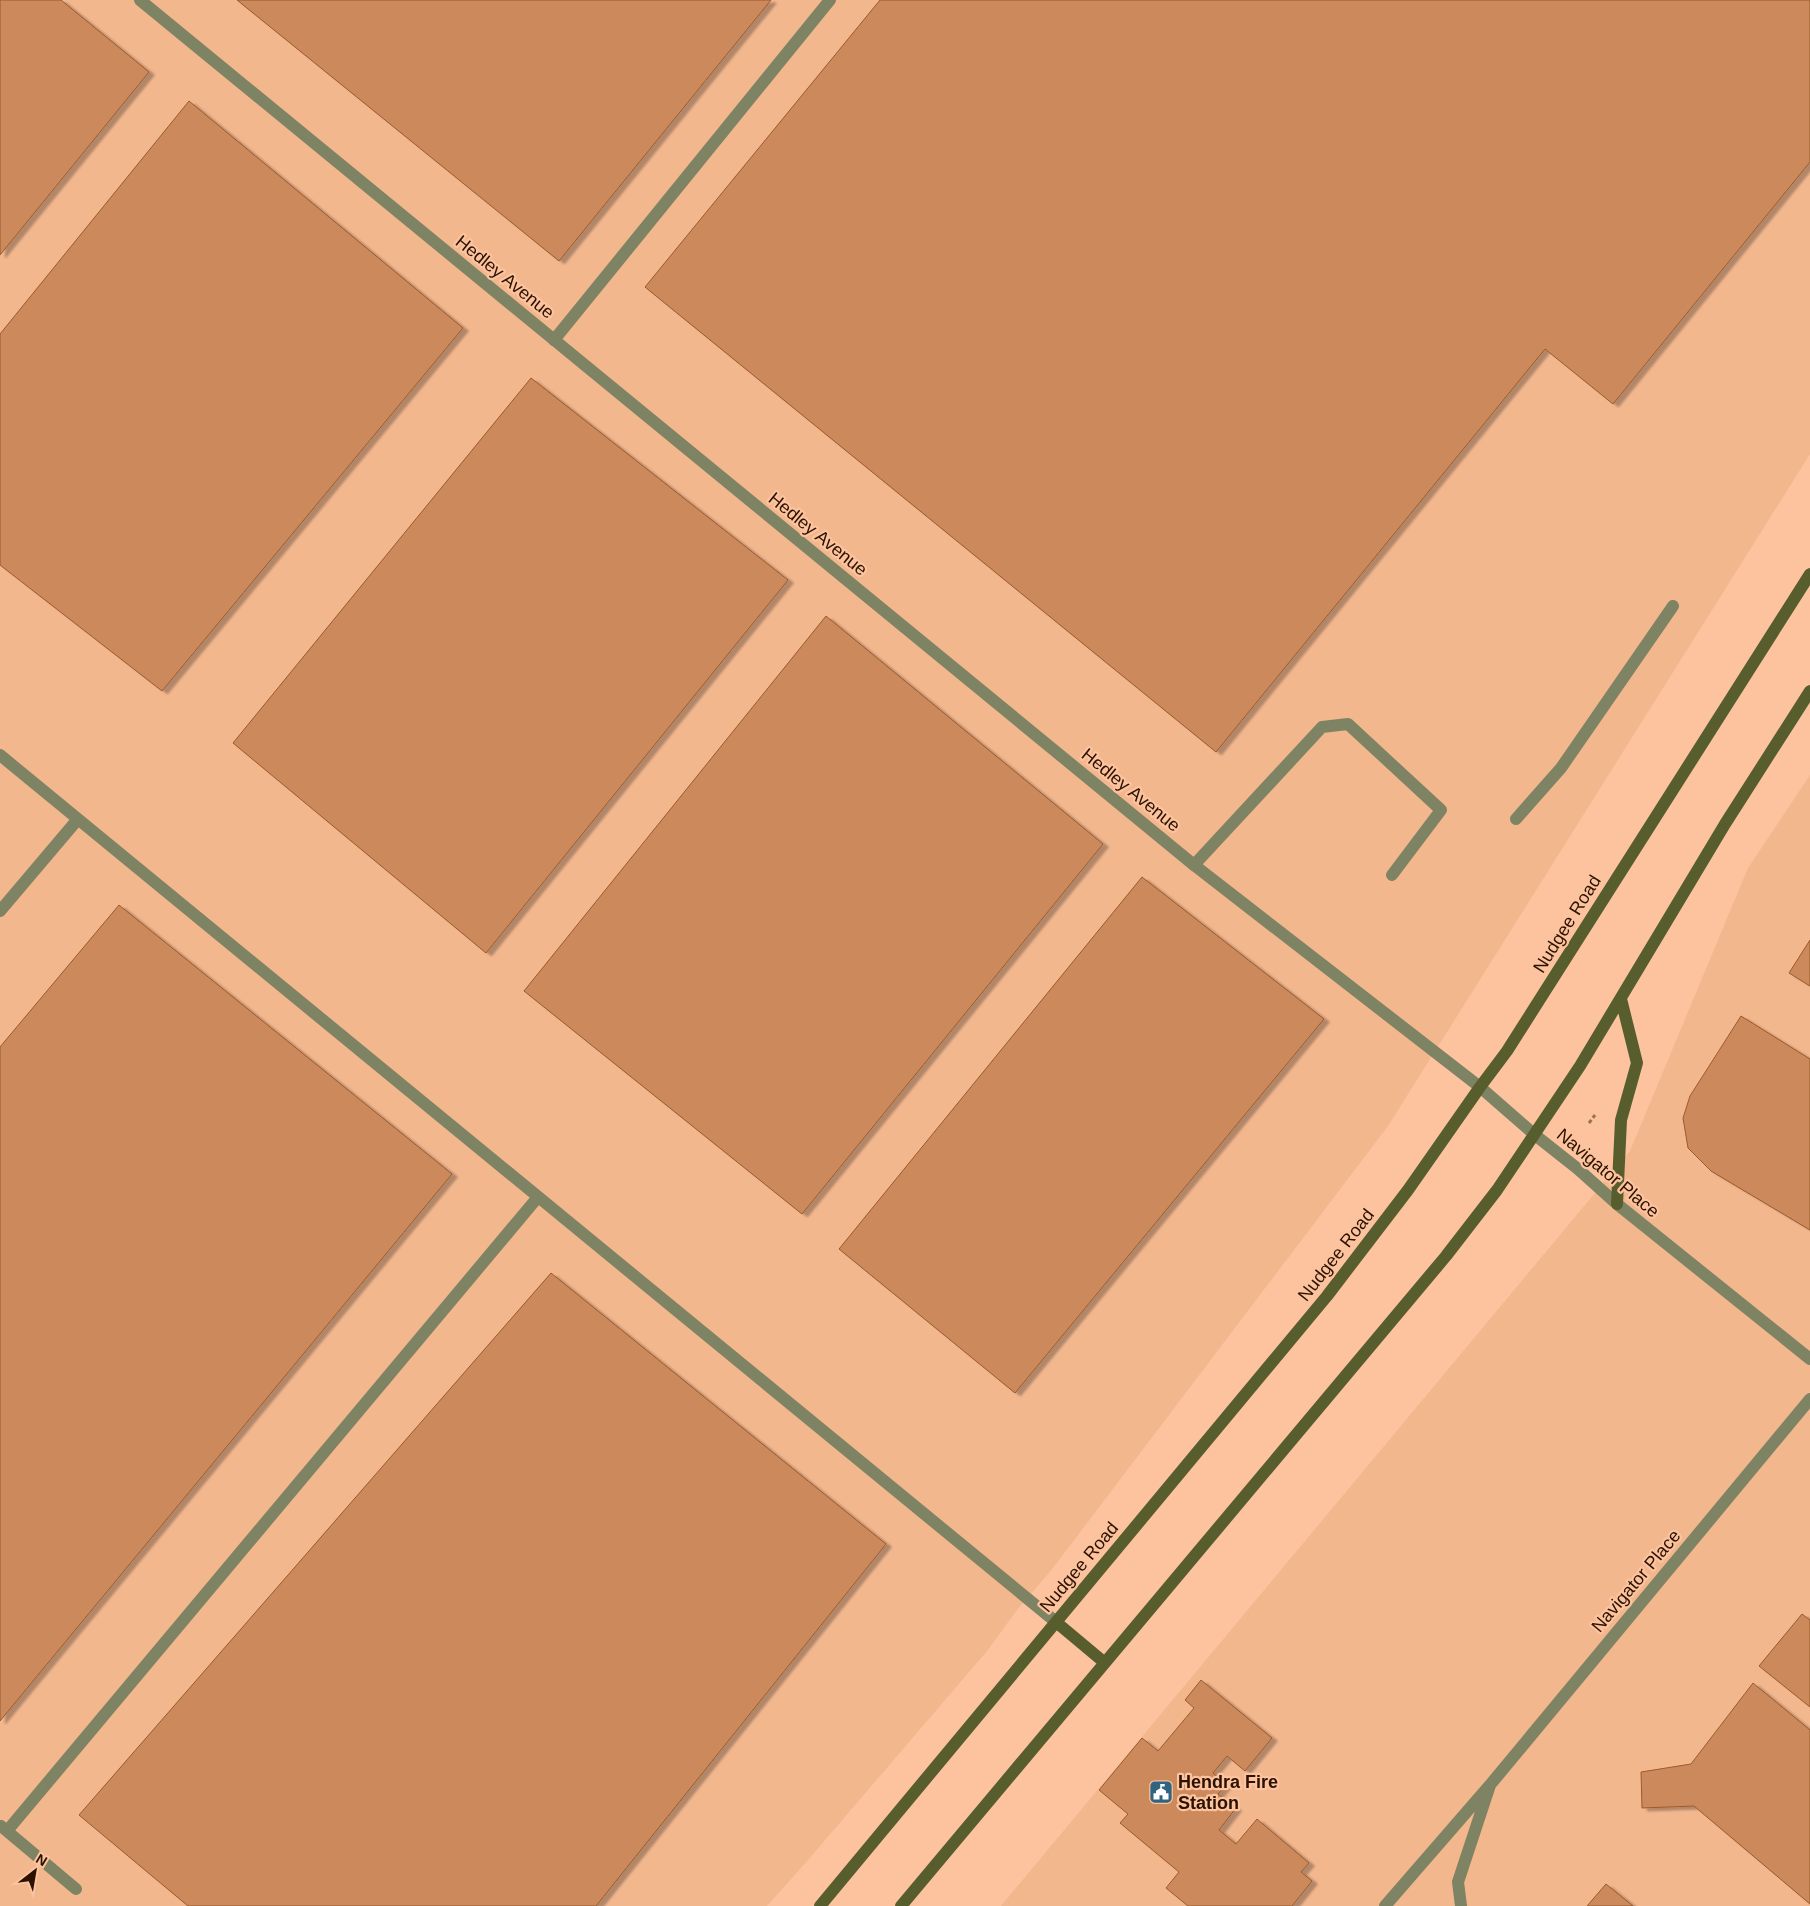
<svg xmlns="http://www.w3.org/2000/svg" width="1810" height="1906" font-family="Helvetica,sans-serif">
<defs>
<filter id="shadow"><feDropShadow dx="5.5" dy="3" stdDeviation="1" flood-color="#0004"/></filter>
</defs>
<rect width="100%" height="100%" fill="#fcc39e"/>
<path fill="#f3b78e" d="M0,0H1810V454L1388,1126L1053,1568L1017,1610L987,1651L808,1860L767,1906H0Z
M1810,775V1906H1001L1630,1151L1748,868Z"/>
<path fill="#cb895b" stroke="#9a5b2d" filter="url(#shadow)" d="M0,0H61L149,72L0,255Z
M237,0H771L559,261Z
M880,0H1810V162L1613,404L1545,349L1216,752L645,287Z
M189,101L463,328L162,691L0,565V334Z
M531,378L788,580L486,953L233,743Z
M826,616L1103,844L802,1214L524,991Z
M1142,877L1324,1019L1015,1393L839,1249Z
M119,905L452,1174L0,1721V1047Z
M1810,940V986L1789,973Z
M1741,1016L1810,1059V1230L1711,1171L1688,1148L1683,1118L1690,1096Z
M551,1273L886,1544L596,1906H188L79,1815Z
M1802,1614L1810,1620V1707L1759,1666Z
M1201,1680L1272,1738L1245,1771L1227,1756L1213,1773L1226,1785L1218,1794L1236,1808L1219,1830L1236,1844L1257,1819L1309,1863L1301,1872L1312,1881L1292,1906H1188L1166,1888L1179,1872L1120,1823L1128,1814L1099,1790L1142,1738L1158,1751L1194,1708L1185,1700Z
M1753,1683L1810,1730V1904L1694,1806L1642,1808L1641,1772L1691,1764Z
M1606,1884L1633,1906H1587Z"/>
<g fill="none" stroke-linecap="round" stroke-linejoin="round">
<path stroke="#9b7155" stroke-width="3" stroke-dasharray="4 2.5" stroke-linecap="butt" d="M1589,1123L1595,1115"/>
<path stroke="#7e8364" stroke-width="12" d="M554,340L830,0
M0,755L1056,1622
M1516,819L1561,768L1673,606
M1194,865L1322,727L1348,724L1441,810L1392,875
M0,911L78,819
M1,1826L76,1889
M7,1831L538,1197"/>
<path stroke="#7e8364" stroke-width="12" d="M140,0L1194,865L1480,1087L1535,1135L1578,1169L1617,1204L1810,1359
M1490,1785L1810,1399
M1385,1906L1490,1785L1458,1882L1461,1906"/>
<path stroke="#585d2e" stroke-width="12" d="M1617,1204L1621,1120L1637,1063L1621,999
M1056,1622L1105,1663
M820,1906L1327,1296L1408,1190L1480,1087L1507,1051L1810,574
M901,1906L1446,1256L1497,1190L1580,1066L1725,824L1810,691"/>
</g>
<defs>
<g id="civic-square" transform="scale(1.25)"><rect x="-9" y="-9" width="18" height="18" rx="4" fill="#306480" stroke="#fcc39e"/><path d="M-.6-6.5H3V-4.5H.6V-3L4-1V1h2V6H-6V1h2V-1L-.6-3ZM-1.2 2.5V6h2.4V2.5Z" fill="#fff"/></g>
</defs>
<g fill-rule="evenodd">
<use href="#civic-square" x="1161" y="1792"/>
</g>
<g text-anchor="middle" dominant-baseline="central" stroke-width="4.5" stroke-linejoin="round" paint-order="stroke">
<g font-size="18" fill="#2b1201" stroke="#fcc39e">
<text transform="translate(505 277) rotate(39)">Hedley Avenue</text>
<text transform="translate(818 534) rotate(39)">Hedley Avenue</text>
<text transform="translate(1131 790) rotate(39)">Hedley Avenue</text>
<text transform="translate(1567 924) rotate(-58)">Nudgee Road</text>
<text transform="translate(1608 1173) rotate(40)">Navigator Place</text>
<text transform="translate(1336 1255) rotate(-52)">Nudgee Road</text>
<text transform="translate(1079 1567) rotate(-50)">Nudgee Road</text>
<text transform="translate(1636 1581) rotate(-50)">Navigator Place</text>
</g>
<g font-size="18" font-weight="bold" fill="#2b1201" stroke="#fcc39e" text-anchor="start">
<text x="1178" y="1782">Hendra Fire<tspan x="1178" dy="21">Station</tspan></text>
</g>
</g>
<g transform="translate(35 1871) rotate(31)" stroke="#fcc39e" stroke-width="4" paint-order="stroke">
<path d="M0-4L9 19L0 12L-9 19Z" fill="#2b1201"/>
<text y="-8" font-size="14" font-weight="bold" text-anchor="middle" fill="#2b1201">N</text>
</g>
</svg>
